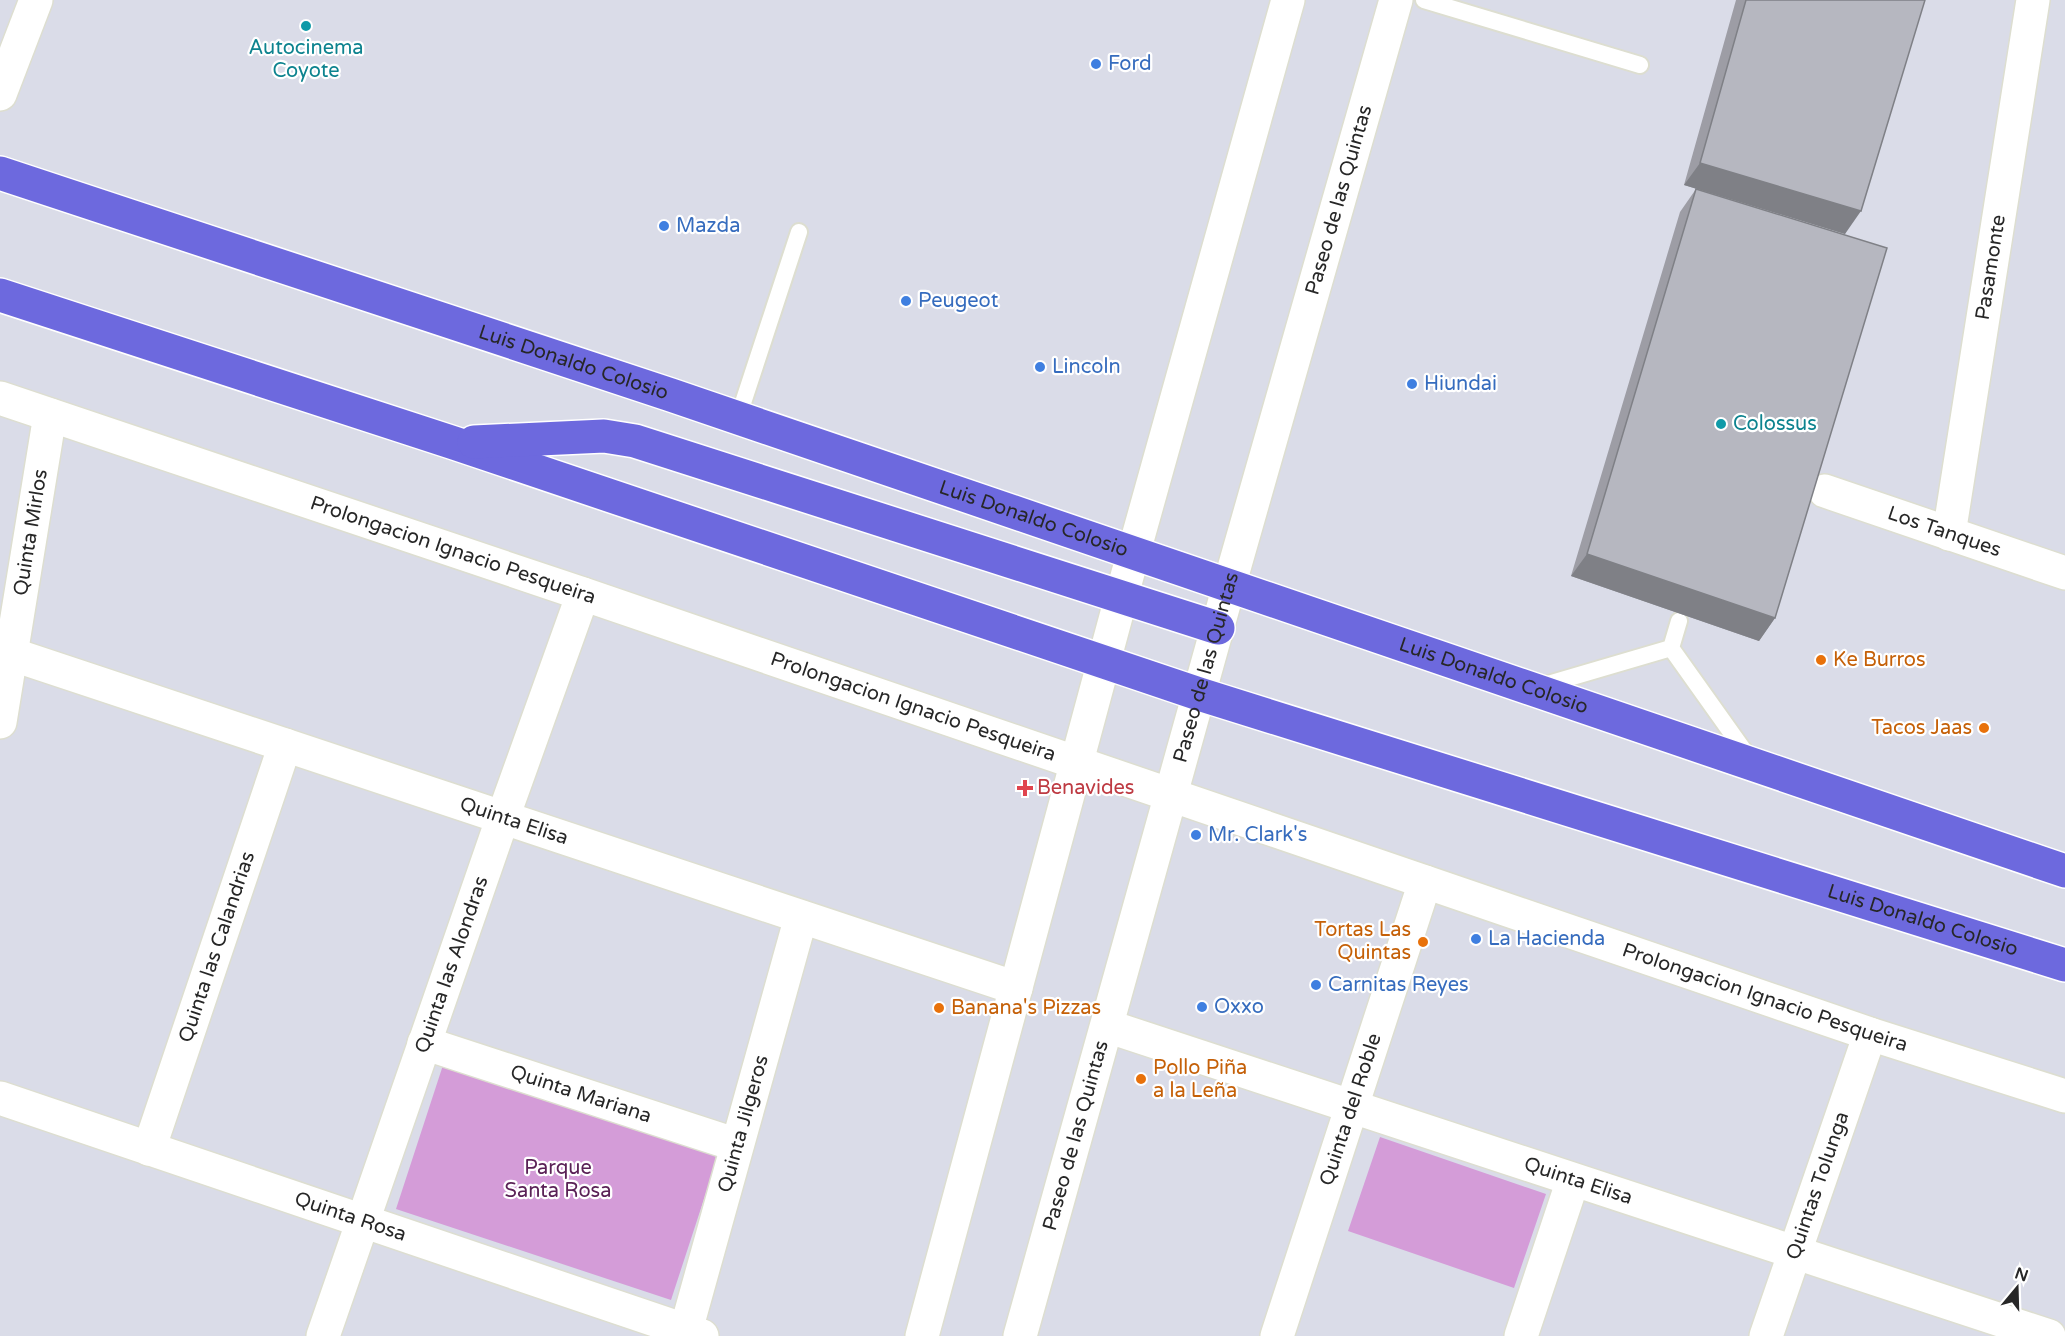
<svg xmlns="http://www.w3.org/2000/svg" width="2065" height="1336" font-family="'Varela Round',sans-serif">
<rect width="100%" height="100%" fill="#dadce8"/>
<path fill="#d49cd8" d="M445,1059L720,1150L671,1300L396,1209Z
M1380,1137L1546,1194L1514,1288L1348,1231Z"/>
<g fill="none" stroke-linecap="round" stroke-linejoin="round">
<g stroke="#ddded0" stroke-width="20">
<path id="lane" d="M1424,0L1640,65
M738,418L799,232
M1671,648L1679,621
M1538,687L1671,648L1750,759"/>
</g>
<g stroke="#ddded0" stroke-width="36">
<g id="street">
<path d="M0,94L36,0"/>
<path id="s1" d="M1825,491L2065,573"/>
<path id="s2" d="M1949,534L2033,0"/>
<path id="s3" d="M11,654L1016,988"/>
<path id="s4" d="M0,722L50,415"/>
<path id="s5" d="M1107,1026L2049,1336"/>
<path id="s6" d="M424,1043L737,1145"/>
<path id="s7" d="M0,1098L702,1336"/>
<path id="s8" d="M149,1149L285,745"/>
<path id="s9" d="M686,1330L801,917"/>
<path id="s10" d="M323,1336L503,817L583,594"/>
<path id="s11" d="M1277,1336L1425,882"/>
<path d="M1521,1336L1573,1180"/>
<path id="s12" d="M1766,1336L1870,1034"/>
</g>
</g>
<g stroke="#ddded0" stroke-width="36">
<g id="secondary">
<path id="s13" d="M0,398L583,594L1870,1034L2065,1096"/>
<path d="M922,1336L1121,598L1288,0"/>
<path id="s14" d="M1020,1336L1229,586L1396,0"/>
</g>
</g>
<g stroke="#fff" stroke-width="36">
<g id="primary">
<path id="s15" d="M0,173L671,395L2065,871"/>
<path id="s16" d="M0,295L454,443L1199,694L2065,965"/>
<path d="M474,442L604,436L635,441L1218,628"/>
</g>
</g>
<use href="#lane" stroke="#fff" stroke-width="16"/>
<use href="#street" stroke="#fff" stroke-width="33"/>
<use href="#secondary" stroke="#fff" stroke-width="33"/>
<use href="#primary" stroke="#6d69de" stroke-width="33"/>
</g>
<path fill="#9d9da5" d="M1736,0H1925L1845,234L1684,185Z
M1696,189L1775,618L1759,641L1571,576L1680,212Z"/>
<path fill="#7f8086" d="M1700,163L1861,211L1845,234L1684,185Z
M1587,554L1775,618L1759,641L1571,576Z"/>
<path fill="#b6b7c0" stroke="#7f8086" stroke-width="1.5" d="M1746,0H1925L1861,211L1700,163Z
M1696,189L1887,248L1775,618L1587,554Z"/>
<g fill="#0f9aa8" stroke="#fff" stroke-width="2">
<circle cx="306" cy="26" r="6"/>
<circle cx="1721" cy="424" r="6"/>
</g>
<g fill="#3f7fe0" stroke="#fff" stroke-width="2">
<circle cx="1096" cy="64" r="6"/>
<circle cx="664" cy="226" r="6"/>
<circle cx="906" cy="301" r="6"/>
<circle cx="1040" cy="367" r="6"/>
<circle cx="1412" cy="384" r="6"/>
<circle cx="1196" cy="835" r="6"/>
<circle cx="1476" cy="939" r="6"/>
<circle cx="1316" cy="985" r="6"/>
<circle cx="1202" cy="1007" r="6"/>
</g>
<g fill="#e8710a" stroke="#fff" stroke-width="2">
<circle cx="1821" cy="660" r="6"/>
<circle cx="1984" cy="728" r="6"/>
<circle cx="1423" cy="942" r="6"/>
<circle cx="939" cy="1008" r="6"/>
<circle cx="1141" cy="1079" r="6"/>
</g>
<path fill="#e0444e" stroke="#fff" stroke-width="2" d="M1022 779h6v6h6v6h-6v6h-6v-6h-6v-6h6z"/>
<g text-anchor="middle" dominant-baseline="central" stroke-width="4.5" stroke-linejoin="round" paint-order="stroke">
<g font-size="20" fill="#0d838f" stroke="#fff">
<text x="306" y="48">Autocinema<tspan x="306" dy="23">Coyote</tspan></text>
<text x="1733" y="424" text-anchor="start">Colossus</text>
</g>
<g font-size="20" fill="#366cbe" stroke="#fff" text-anchor="start">
<text x="1108" y="64">Ford</text>
<text x="676" y="226">Mazda</text>
<text x="918" y="301">Peugeot</text>
<text x="1052" y="367">Lincoln</text>
<text x="1424" y="384">Hiundai</text>
<text x="1208" y="835">Mr. Clark's</text>
<text x="1488" y="939">La Hacienda</text>
<text x="1328" y="985">Carnitas Reyes</text>
<text x="1214" y="1007">Oxxo</text>
</g>
<g font-size="20" fill="#272727" stroke="#fff">
<text stroke="none"><textPath href="#s14" startOffset="1180">Paseo de las Quintas</textPath></text>
<text stroke="none"><textPath href="#s2" startOffset="270">Pasamonte</textPath></text>
<text stroke="none"><textPath href="#s15" startOffset="604">Luis Donaldo Colosio</textPath></text>
<text stroke="none"><textPath href="#s15" startOffset="1090">Luis Donaldo Colosio</textPath></text>
<text stroke="none"><textPath href="#s1" startOffset="126">Los Tanques</textPath></text>
<text stroke="none"><textPath href="#s4" startOffset="192">Quinta Mirlos</textPath></text>
<text stroke="none"><textPath href="#s13" startOffset="478">Prolongacion Ignacio Pesqueira</textPath></text>
<text stroke="none"><textPath href="#s14" startOffset="694">Paseo de las Quintas</textPath></text>
<text stroke="none"><textPath href="#s15" startOffset="1576">Luis Donaldo Colosio</textPath></text>
<text stroke="none"><textPath href="#s13" startOffset="964">Prolongacion Ignacio Pesqueira</textPath></text>
<text stroke="none"><textPath href="#s3" startOffset="530">Quinta Elisa</textPath></text>
<text stroke="none"><textPath href="#s16" startOffset="2022">Luis Donaldo Colosio</textPath></text>
<text stroke="none"><textPath href="#s8" startOffset="213">Quinta las Calandrias</textPath></text>
<text stroke="none"><textPath href="#s10" startOffset="393">Quinta las Alondras</textPath></text>
<text stroke="none"><textPath href="#s13" startOffset="1864">Prolongacion Ignacio Pesqueira</textPath></text>
<text stroke="none"><textPath href="#s6" startOffset="165">Quinta Mariana</textPath></text>
<text stroke="none"><textPath href="#s11" startOffset="238">Quinta del Roble</textPath></text>
<text stroke="none"><textPath href="#s9" startOffset="214">Quinta Jilgeros</textPath></text>
<text stroke="none"><textPath href="#s14" startOffset="208">Paseo de las Quintas</textPath></text>
<text stroke="none"><textPath href="#s5" startOffset="496">Quinta Elisa</textPath></text>
<text stroke="none"><textPath href="#s12" startOffset="159">Quintas Tolunga</textPath></text>
<text stroke="none"><textPath href="#s7" startOffset="370">Quinta Rosa</textPath></text>
</g>
<g font-size="20" fill="#c56008" stroke="#fff" text-anchor="start">
<text x="1833" y="660">Ke Burros</text>
<text x="1972" y="728" text-anchor="end">Tacos Jaas</text>
<text x="1411" y="930" text-anchor="end">Tortas Las<tspan x="1411" dy="23">Quintas</tspan></text>
<text x="951" y="1008">Banana's Pizzas</text>
<text x="1153" y="1068">Pollo Piña<tspan x="1153" dy="23">a la Leña</tspan></text>
</g>
<g font-size="20" fill="#be3a42" stroke="#fff" text-anchor="start">
<text x="1037" y="788">Benavides</text>
</g>
<g font-size="20" fill="#5a2156" stroke="#fff">
<text x="558" y="1168">Parque<tspan x="558" dy="23">Santa Rosa</tspan></text>
</g>
</g>
<g transform="translate(2017 1288) rotate(19)" stroke="#ffffff" stroke-width="4.5" paint-order="stroke">
<path d="M0-4.5L10 22L0 15L-10 22Z" fill="#272727"/>
<text y="-9" font-size="16" font-weight="bold" text-anchor="middle" fill="#272727">N</text>
</g>
</svg>
